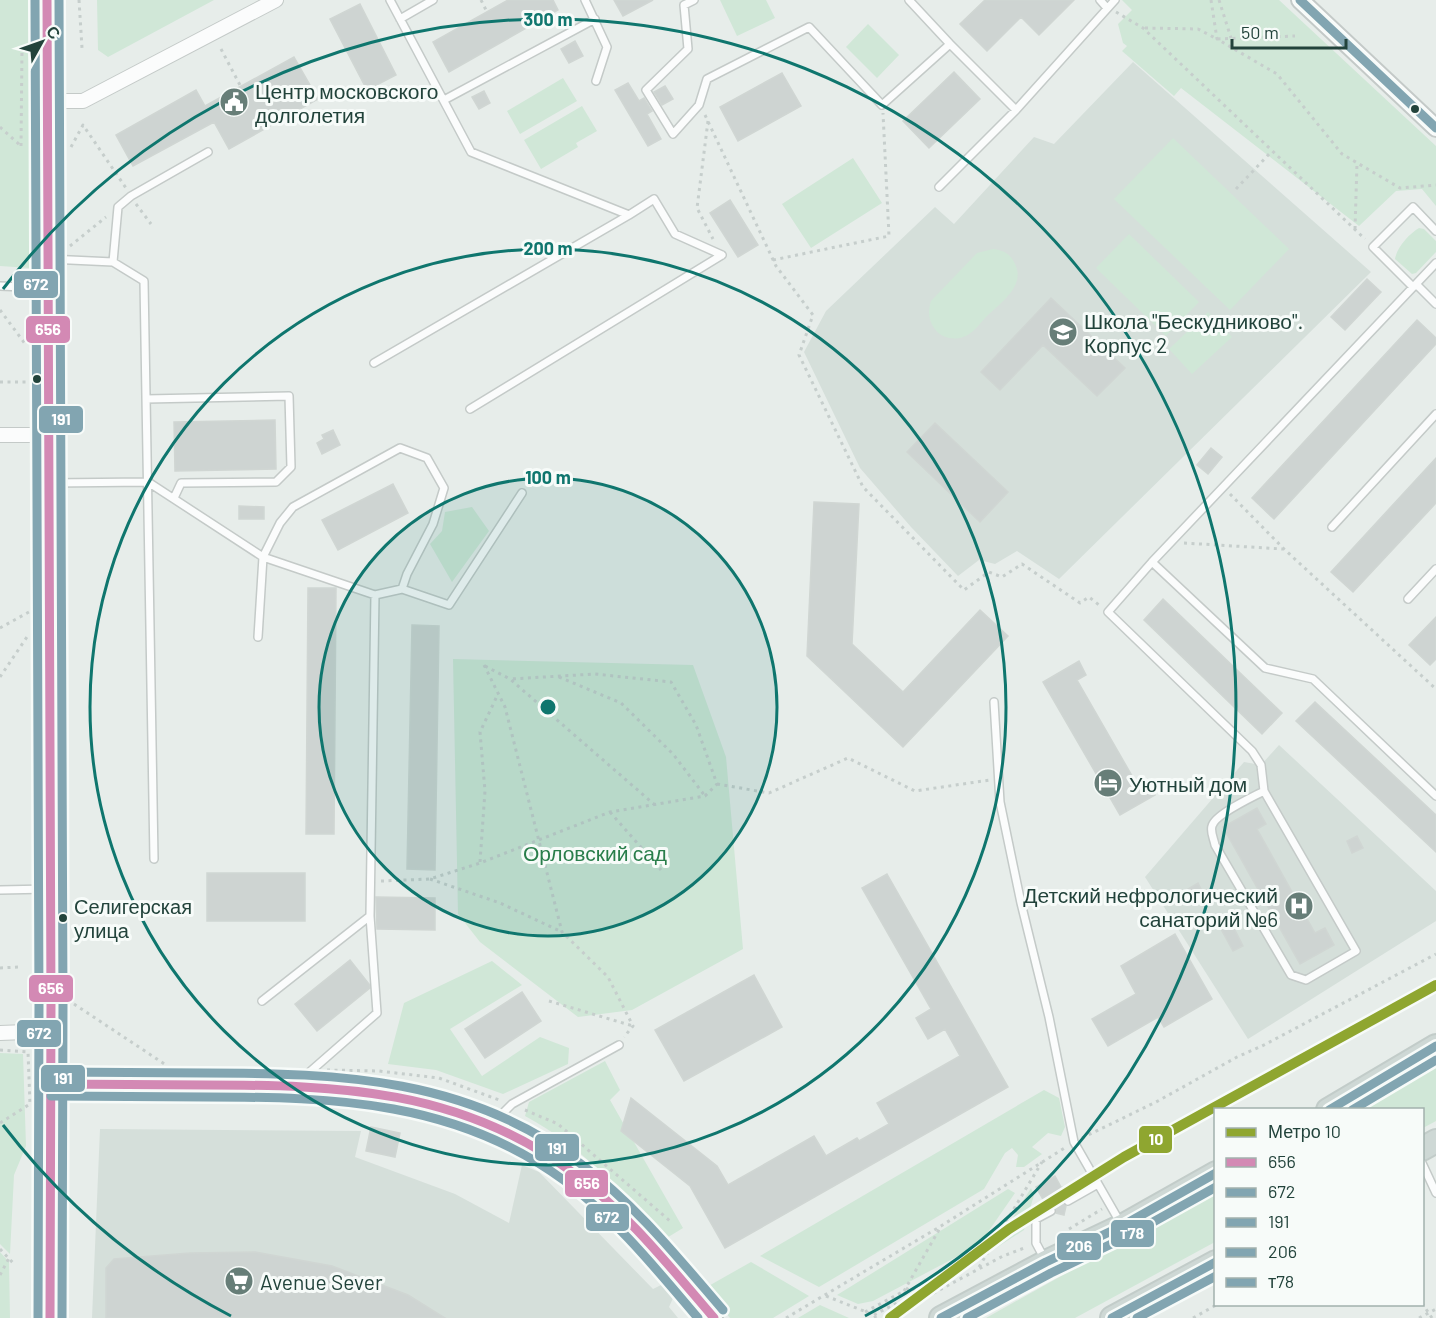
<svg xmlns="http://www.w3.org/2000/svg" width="1436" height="1318" font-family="Barlow,sans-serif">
<rect width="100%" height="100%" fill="#e7edea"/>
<path fill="#d5dfda" d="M1133,62L1371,272L1059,579L1017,551L995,564L979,560L958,576L911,527L860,468L804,352L826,311L935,207L954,224L1034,137L1054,144Z
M1279,745L1436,891V921L1248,1039L1145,877L1244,762L1261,765Z
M100,1129L361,1131L355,1157L455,1194L509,1223L522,1165L539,1172L653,1289L663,1284L674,1296L669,1307L678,1318H92Z"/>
<path fill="#d0e7d7" d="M0,0H31L30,268L0,266Z
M97,0H214L108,57L98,50Z
M720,0H766L775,18L737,36Z
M1122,0H1279L1436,146V206L1422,189L1396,191L1359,226L1181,88L1174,96L1122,51L1127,46L1123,43L1118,24L1132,10Z
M868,24L899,55L877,78L846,47Z
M563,78L577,101L520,134L507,111Z
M582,106L597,131L576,143L578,147L541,169L524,140Z
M1173,138L1289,249L1230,310L1114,199Z
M853,158L882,203L811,248L782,204Z
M1419,228L1424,229L1436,241V252L1416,273L1412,274L1395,259C1397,247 1409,234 1419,228Z
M1129,234L1199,302L1166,336L1096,268Z
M993,249C1003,250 1011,254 1015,264C1026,286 1000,303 987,316C980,323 972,335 963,337C952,341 940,337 934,328C928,319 928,310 931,301L977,253Z
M1208,312L1232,337L1192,374L1169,349Z
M472,507L489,531L452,582L430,544L442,531L445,512Z
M453,659L693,665L726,757L743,949L632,1010L578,1017L480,942L458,914Z
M492,961L522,985L450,1029L482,1076L540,1037L569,1048L568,1064L503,1094L436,1070L388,1064L404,1003Z
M0,1053L23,1054L26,1146L14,1175L10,1254L0,1244Z
M1436,1060V1121L1423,1128L1422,1110H1350Z
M605,1061L620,1090L610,1100L683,1228L665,1239C621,1191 583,1147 525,1116L529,1102Z
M1044,1090L1059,1098L1065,1127L1061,1136L1048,1133L1032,1147L1042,1154L1024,1167H1016L1018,1155L1012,1148L1005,1153L984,1189L819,1287L760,1256Z
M1215,1187V1242L1075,1318H986L1131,1237Z
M1031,1188L1034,1195L1024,1230L993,1250Z
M1008,1189L1015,1193L979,1245L873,1301L858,1304L837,1295Z
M0,1252L9,1262L10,1318H0Z
M751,1262L809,1296L773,1318H730L705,1288Z
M820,1305L849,1318H798Z"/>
<path fill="#ced4d2" stroke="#d0d6d3" stroke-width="1.5" d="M508,0H553L558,10L449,72L433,42Z
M614,0H653L623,16Z
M985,0H1074L1039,35L1021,17L987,51L960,24Z
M360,4L396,75L367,90L330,19Z
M575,41L583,56L569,63L561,49Z
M294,57L318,99L229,149L214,122L133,166L116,135L196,90L205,106Z
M954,72L980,99L929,148L903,121Z
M782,73L801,106L738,141L720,107Z
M628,83L639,101L644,98L652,111L647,114L661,139L648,146L615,90Z
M665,86L673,99L662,105L654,92Z
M484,91L490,103L479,109L472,97Z
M730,200L758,245L738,257L710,213Z
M1367,279L1381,292L1345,330L1331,317Z
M1051,298L1125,368L1097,396L1043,345L1000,390L981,372Z
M1417,320L1436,338V344L1274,519L1252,498Z
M275,420L276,469L175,471L174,422Z
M935,423L1008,492L980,522L907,452Z
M333,430L340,445L322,454L317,443L324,439L322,435Z
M1211,448L1222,457L1208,474L1197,465Z
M1436,458V503L1353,592L1331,572Z
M393,484L408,513L338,550L322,520Z
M814,502L859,504L852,644L903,692L980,610L1008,636L903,747L807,656Z
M239,506L264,507V519H239Z
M308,588H336L334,834H306Z
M1163,599L1282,713L1262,734L1144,620Z
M1436,617V659L1430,665L1409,645Z
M412,625L439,626L435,870L407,869Z
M1079,661L1086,675L1077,680L1139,788L1148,783L1155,795L1120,815L1043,682Z
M1315,702L1436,815V852L1296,721Z
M1257,808L1266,824L1257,829L1315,933L1325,928L1334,945L1300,964L1223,827Z
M1357,836L1363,848L1352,853L1347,841Z
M207,873H305V921H207Z
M887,874L1008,1087L725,1248L690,1186L621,1131L631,1098L717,1166L728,1185L814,1136L826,1156L857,1138L859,1141L889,1124L877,1103L960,1056L945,1029L928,1039L916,1018L931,1009L862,888Z
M1198,883L1204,895L1194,900L1188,889Z
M376,897L435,898V930L377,929Z
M1232,924L1243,946L1233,951L1221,929Z
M1175,934L1212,999L1164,1027L1158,1017L1108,1046L1092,1019L1136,994L1121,966Z
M350,960L369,984L370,988L317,1031L295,1004Z
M754,975L782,1027L684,1081L655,1030Z
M522,992L541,1021L485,1058L465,1029Z
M371,1127L400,1133L395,1157L366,1151Z
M1055,1176L1061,1187L1071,1189L1070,1194L1063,1199V1203L1066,1206L1064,1215L1056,1213L1053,1206L1044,1209L1045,1203L1036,1187Z
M255,1252L332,1266L408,1295L445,1318H106V1268L114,1259L190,1253Z"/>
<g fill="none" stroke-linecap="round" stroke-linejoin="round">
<g stroke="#c4cac8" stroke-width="10">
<path id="service" d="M390,0L471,152L629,215L654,199L675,234L722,255
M585,0L607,47L596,81
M694,0L684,5L688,49L646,90L673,134L699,105L707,79L809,27L882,105L950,44
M909,0L950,44L1016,110L1115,0
M1100,0L1107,8
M400,19L433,0
M444,100L595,19
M939,187L1016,110
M49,259L113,262L144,281L154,859
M113,262L118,207L131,196L208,152
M1416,284L1436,304
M0,286L46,288
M1413,287L1373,247L1413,207L1436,231
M374,363L629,215
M146,399L289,396L291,467L276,482L181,483L174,498
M470,409L722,255
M52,483L148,482L263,557L375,595L402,589L449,605L522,493
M1332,527L1436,414
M1152,562L1436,263
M1408,599L1436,569
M258,637L263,557L280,523L293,507L400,448L427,458L444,488L433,524L407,574L402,589
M994,702L1000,802L1021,903L1049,1017L1074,1142L1121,1224
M1264,791L1261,765L1252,751L1108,612L1152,562L1265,668L1313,679L1436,796
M1264,791L1356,951L1306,980L1291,975L1215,845C1214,839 1210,832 1212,826C1215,814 1253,797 1264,791Z
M0,890L48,889
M262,1001L370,916L375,595
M296,1084L377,1013L370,916
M492,1124L512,1104L619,1045
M1422,1163L1436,1193
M1068,1201L1098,1184
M1044,1258L1036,1243V1219L1051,1211"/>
</g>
<g stroke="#c4cac8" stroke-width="16">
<path id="minor" d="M48,101H83L276,0
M0,435H50
M0,1033L51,1031"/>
</g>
<g stroke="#c4cac8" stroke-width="20">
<path id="tertiary" d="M1300,0L1436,128
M51,1084C107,1084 163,1085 218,1085C341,1085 444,1088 550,1156C615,1198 664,1260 714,1318"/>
</g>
<g stroke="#c3cbc8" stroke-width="22">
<path id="secondary" d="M47,0L51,1003L50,1318"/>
</g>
<g stroke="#c2ccc9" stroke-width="26">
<path id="primary" d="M1328,1110L1436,1046
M1422,1149L1436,1141
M941,1318L1046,1262L1122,1226L1216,1173
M1112,1318L1216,1262"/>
</g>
<path stroke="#c6cecc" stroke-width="3" stroke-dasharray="3 4.5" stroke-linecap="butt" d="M79,0L82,48
M481,0L487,12
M1211,0L1217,39L1277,74L1342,154L1400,188L1436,185
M1219,0L1231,38
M1116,12L1143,28L1365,239
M1145,28L1198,29L1217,39L1295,36
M221,49L241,87
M705,115L776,266L813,315L799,355L863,487L964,590L989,572L1002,577L1022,564L1080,603L1089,597L1099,605
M708,121L697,208L713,239
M0,127L21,146
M21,146L22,48
M71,147L83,125L126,188
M1236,189L1272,151
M136,204L151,224
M1355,229L1357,163
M70,246L106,217
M773,260L889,236L883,113
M0,310L26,345
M0,382H27
M1230,494L1284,549L1436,689
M1184,543L1283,549
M0,628L29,612
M484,665L505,707L562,932L608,977L633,1026L624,1037
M485,666L510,679L656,806
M0,677L29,634
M559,677L621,703L673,754L705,796
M717,784L769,793L848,758L915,791L990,780
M610,812L661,870
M480,862L485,791L480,732L498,694
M430,879L500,903L562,932
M381,881L430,879L480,863L610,812L705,796L717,784L696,725L671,682L595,674L510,679
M0,968L19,967
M549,1001L633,1026
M74,1004L166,1065
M0,1050L28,1052L30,1104L0,1123
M327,1070L379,1071L439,1078L502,1101
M525,1110L558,1124L670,1221
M1082,1138L1156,1102L1237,1057L1262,1046L1436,954
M1069,1229L1102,1209
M0,1249L15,1265
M979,1267L1042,1162
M0,1275L9,1258
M906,1288L910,1291L953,1267L955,1272L917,1292
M904,1291L940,1228
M826,1296L874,1315L876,1318
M1422,1303L1432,1318
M865,1312L904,1291L911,1305
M874,1315L899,1302
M786,1318L941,1226L1066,1147
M887,1318L1003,1256L1027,1247
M1193,1318L1218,1304
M1419,1318L1436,1309"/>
<use href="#service" stroke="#fbfcfc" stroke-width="7"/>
<use href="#minor" stroke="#fbfcfc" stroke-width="14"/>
<use href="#tertiary" stroke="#fbfcfc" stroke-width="16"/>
<use href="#secondary" stroke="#fbfcfc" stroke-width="20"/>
<use href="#primary" stroke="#ced8d5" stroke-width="22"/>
<g stroke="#f7fbf9" stroke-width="14">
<path id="bus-1" d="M47,0L51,1003L50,1318
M51,1084C102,1084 154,1085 205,1085C339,1085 460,1089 572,1172C627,1212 670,1267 714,1318"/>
</g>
<g stroke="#f7fbf9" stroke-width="14">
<path id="bus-2" d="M35,0L39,1003L38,1318
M51,1096C102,1096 154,1097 206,1097C335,1097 457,1101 565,1181C616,1219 657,1270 698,1318"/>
</g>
<g stroke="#f7fbf9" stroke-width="14">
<path id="bus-3" d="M59,0L63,1003L62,1318
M51,1072C102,1072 154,1073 205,1073C340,1073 470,1078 581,1164C636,1205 679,1259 723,1310"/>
</g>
<g stroke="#f7fbf9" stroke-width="14">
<path id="bus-4" d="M1300,0L1436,128
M1329,1110L1436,1046
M941,1318L1046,1262L1122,1226L1216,1173
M1112,1318L1216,1262"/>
</g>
<g stroke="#f7fbf9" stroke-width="14">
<path id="bus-5" d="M1352,1110L1436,1060
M967,1318L1051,1273L1128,1236L1216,1187
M1137,1318L1216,1276"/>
</g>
<use href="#bus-1" stroke="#d389b4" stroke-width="9"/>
<use href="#bus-2" stroke="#82a5b1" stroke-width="9"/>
<use href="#bus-3" stroke="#82a5b1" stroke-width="9"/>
<use href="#bus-4" stroke="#82a5b1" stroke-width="9"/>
<use href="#bus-5" stroke="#82a5b1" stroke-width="9"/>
<g stroke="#f7fbf9" stroke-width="15">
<path id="metro-1" d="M890,1318L1009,1229L1124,1157L1436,985"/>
</g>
<use href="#metro-1" stroke="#8fa630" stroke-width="10"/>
</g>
<circle cx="548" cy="707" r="229" fill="#0f766e" fill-opacity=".12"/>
<g fill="none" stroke="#0f766e" stroke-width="3">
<circle cx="548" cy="707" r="229"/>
<circle cx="548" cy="707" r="458"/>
<path d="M231 1316A687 687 0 0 1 3 1125M3 289A687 687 0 1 1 865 1316"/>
</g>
<defs>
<g id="civic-disc" transform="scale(1.5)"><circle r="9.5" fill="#677e78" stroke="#f7fbf9"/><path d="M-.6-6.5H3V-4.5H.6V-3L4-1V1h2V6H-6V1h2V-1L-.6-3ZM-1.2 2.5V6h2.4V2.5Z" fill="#fff"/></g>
<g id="school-disc" transform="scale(1.5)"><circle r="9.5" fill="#677e78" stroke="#f7fbf9"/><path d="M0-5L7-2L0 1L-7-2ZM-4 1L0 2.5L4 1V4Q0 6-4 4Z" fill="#fff"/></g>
<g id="hotel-disc" transform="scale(1.5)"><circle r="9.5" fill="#677e78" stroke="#f7fbf9"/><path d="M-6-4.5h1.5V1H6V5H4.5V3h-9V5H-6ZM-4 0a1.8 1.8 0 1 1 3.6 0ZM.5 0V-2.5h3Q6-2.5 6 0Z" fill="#fff"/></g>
<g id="hospital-disc" transform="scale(1.5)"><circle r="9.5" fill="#677e78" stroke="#f7fbf9"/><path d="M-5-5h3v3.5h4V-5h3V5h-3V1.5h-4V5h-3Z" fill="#fff"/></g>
<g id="supermarket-disc" transform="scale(1.5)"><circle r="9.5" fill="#677e78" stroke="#f7fbf9"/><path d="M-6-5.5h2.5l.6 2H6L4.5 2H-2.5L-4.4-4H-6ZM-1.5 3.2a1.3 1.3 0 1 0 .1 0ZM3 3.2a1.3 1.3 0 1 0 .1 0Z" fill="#fff"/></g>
</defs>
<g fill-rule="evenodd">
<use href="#civic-disc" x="234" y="102"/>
<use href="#school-disc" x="1063" y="332"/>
<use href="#hotel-disc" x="1108" y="783"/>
<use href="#hospital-disc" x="1299" y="906"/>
<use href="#supermarket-disc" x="239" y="1281"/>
</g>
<g fill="#22433b" stroke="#f7fbf9" stroke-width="2">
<circle cx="1415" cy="109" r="5"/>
<circle cx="37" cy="379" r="5"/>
<circle cx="63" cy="918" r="5"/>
</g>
<g text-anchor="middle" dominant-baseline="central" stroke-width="6" stroke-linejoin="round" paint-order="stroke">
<g font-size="20" fill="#22433b" stroke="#f7fbf9" text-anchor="start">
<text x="74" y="906">Селигерская<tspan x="74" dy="24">улица</tspan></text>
</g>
<g font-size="21" fill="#22433b" stroke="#f7fbf9" text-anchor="start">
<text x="255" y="90">Центр московского<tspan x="255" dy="24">долголетия</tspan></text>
<text x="1084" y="320">Школа "Бескудниково".<tspan x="1084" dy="24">Корпус 2</tspan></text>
<text x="1129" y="783">Уютный дом</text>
<text x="1278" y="894" text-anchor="end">Детский нефрологический<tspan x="1278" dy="24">санаторий №6</tspan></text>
<text x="260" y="1281">Avenue Sever</text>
</g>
<g font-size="21" fill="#297e4b" stroke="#f7fbf9">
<text x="595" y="852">Орловский сад</text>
</g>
</g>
<circle cx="548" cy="707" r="9" fill="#0f766e" stroke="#f7fbf9" stroke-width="3"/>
<g font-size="18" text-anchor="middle" font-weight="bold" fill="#0f766e" stroke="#f7fbf9" stroke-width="6" stroke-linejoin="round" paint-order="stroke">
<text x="548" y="26">300 m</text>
<text x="548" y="255">200 m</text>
<text x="548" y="484">100 m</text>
</g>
<g stroke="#f7fbf9" stroke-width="2">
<rect x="13" y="270" width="46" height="29" rx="6" fill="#82a5b1"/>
<rect x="25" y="315" width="46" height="29" rx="6" fill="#d389b4"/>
<rect x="38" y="405" width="46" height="29" rx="6" fill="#82a5b1"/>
<rect x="28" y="974" width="46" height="29" rx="6" fill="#d389b4"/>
<rect x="16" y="1019" width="46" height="29" rx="6" fill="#82a5b1"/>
<rect x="40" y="1064" width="46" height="29" rx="6" fill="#82a5b1"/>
<rect x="1138" y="1125" width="35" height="29" rx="6" fill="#8fa630"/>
<rect x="534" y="1133" width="46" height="29" rx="6" fill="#82a5b1"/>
<rect x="564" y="1169" width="45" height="29" rx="6" fill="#d389b4"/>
<rect x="585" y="1203" width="45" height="29" rx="6" fill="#82a5b1"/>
<rect x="1110" y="1219" width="45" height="29" rx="6" fill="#82a5b1"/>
<rect x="1056" y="1232" width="46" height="29" rx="6" fill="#82a5b1"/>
</g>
<g font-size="16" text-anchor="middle" font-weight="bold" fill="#fff">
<text x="36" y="290">672</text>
<text x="48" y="335">656</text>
<text x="61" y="425">191</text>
<text x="51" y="994">656</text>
<text x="39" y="1039">672</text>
<text x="63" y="1084">191</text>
<text x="1156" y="1145">10</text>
<text x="557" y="1154">191</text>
<text x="587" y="1189">656</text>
<text x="607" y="1223">672</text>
<text x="1132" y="1239">т78</text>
<text x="1079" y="1252">206</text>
</g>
<rect x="1214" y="1108" width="210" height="198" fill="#f7fbf9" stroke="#a2b1ad" stroke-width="1.5"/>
<rect x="1226" y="1128" width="30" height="9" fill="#8fa630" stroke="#a2b1ad" stroke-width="1.5"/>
<text x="1268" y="1138" font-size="18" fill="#22433b">Метро 10</text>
<rect x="1226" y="1158" width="30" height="9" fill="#d389b4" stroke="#a2b1ad" stroke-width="1.5"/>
<text x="1268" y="1168" font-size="18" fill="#22433b">656</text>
<rect x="1226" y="1188" width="30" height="9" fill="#82a5b1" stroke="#a2b1ad" stroke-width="1.5"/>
<text x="1268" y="1198" font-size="18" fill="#22433b">672</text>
<rect x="1226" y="1218" width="30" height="9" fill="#82a5b1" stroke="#a2b1ad" stroke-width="1.5"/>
<text x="1268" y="1228" font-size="18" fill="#22433b">191</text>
<rect x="1226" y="1248" width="30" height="9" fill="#82a5b1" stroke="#a2b1ad" stroke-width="1.5"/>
<text x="1268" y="1258" font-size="18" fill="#22433b">206</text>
<rect x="1226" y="1278" width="30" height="9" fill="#82a5b1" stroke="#a2b1ad" stroke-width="1.5"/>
<text x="1268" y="1288" font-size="18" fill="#22433b">т78</text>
<g transform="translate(42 42) rotate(50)" stroke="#f7fbf9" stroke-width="4.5" paint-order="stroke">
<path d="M0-4.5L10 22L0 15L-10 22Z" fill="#22433b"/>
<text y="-9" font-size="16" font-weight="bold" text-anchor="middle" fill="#22433b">С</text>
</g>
<path d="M1232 39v9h114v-9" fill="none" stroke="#22433b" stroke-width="3"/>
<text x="1241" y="39" font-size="18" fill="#22433b" stroke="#f7fbf9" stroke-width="4.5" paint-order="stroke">50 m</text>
</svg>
